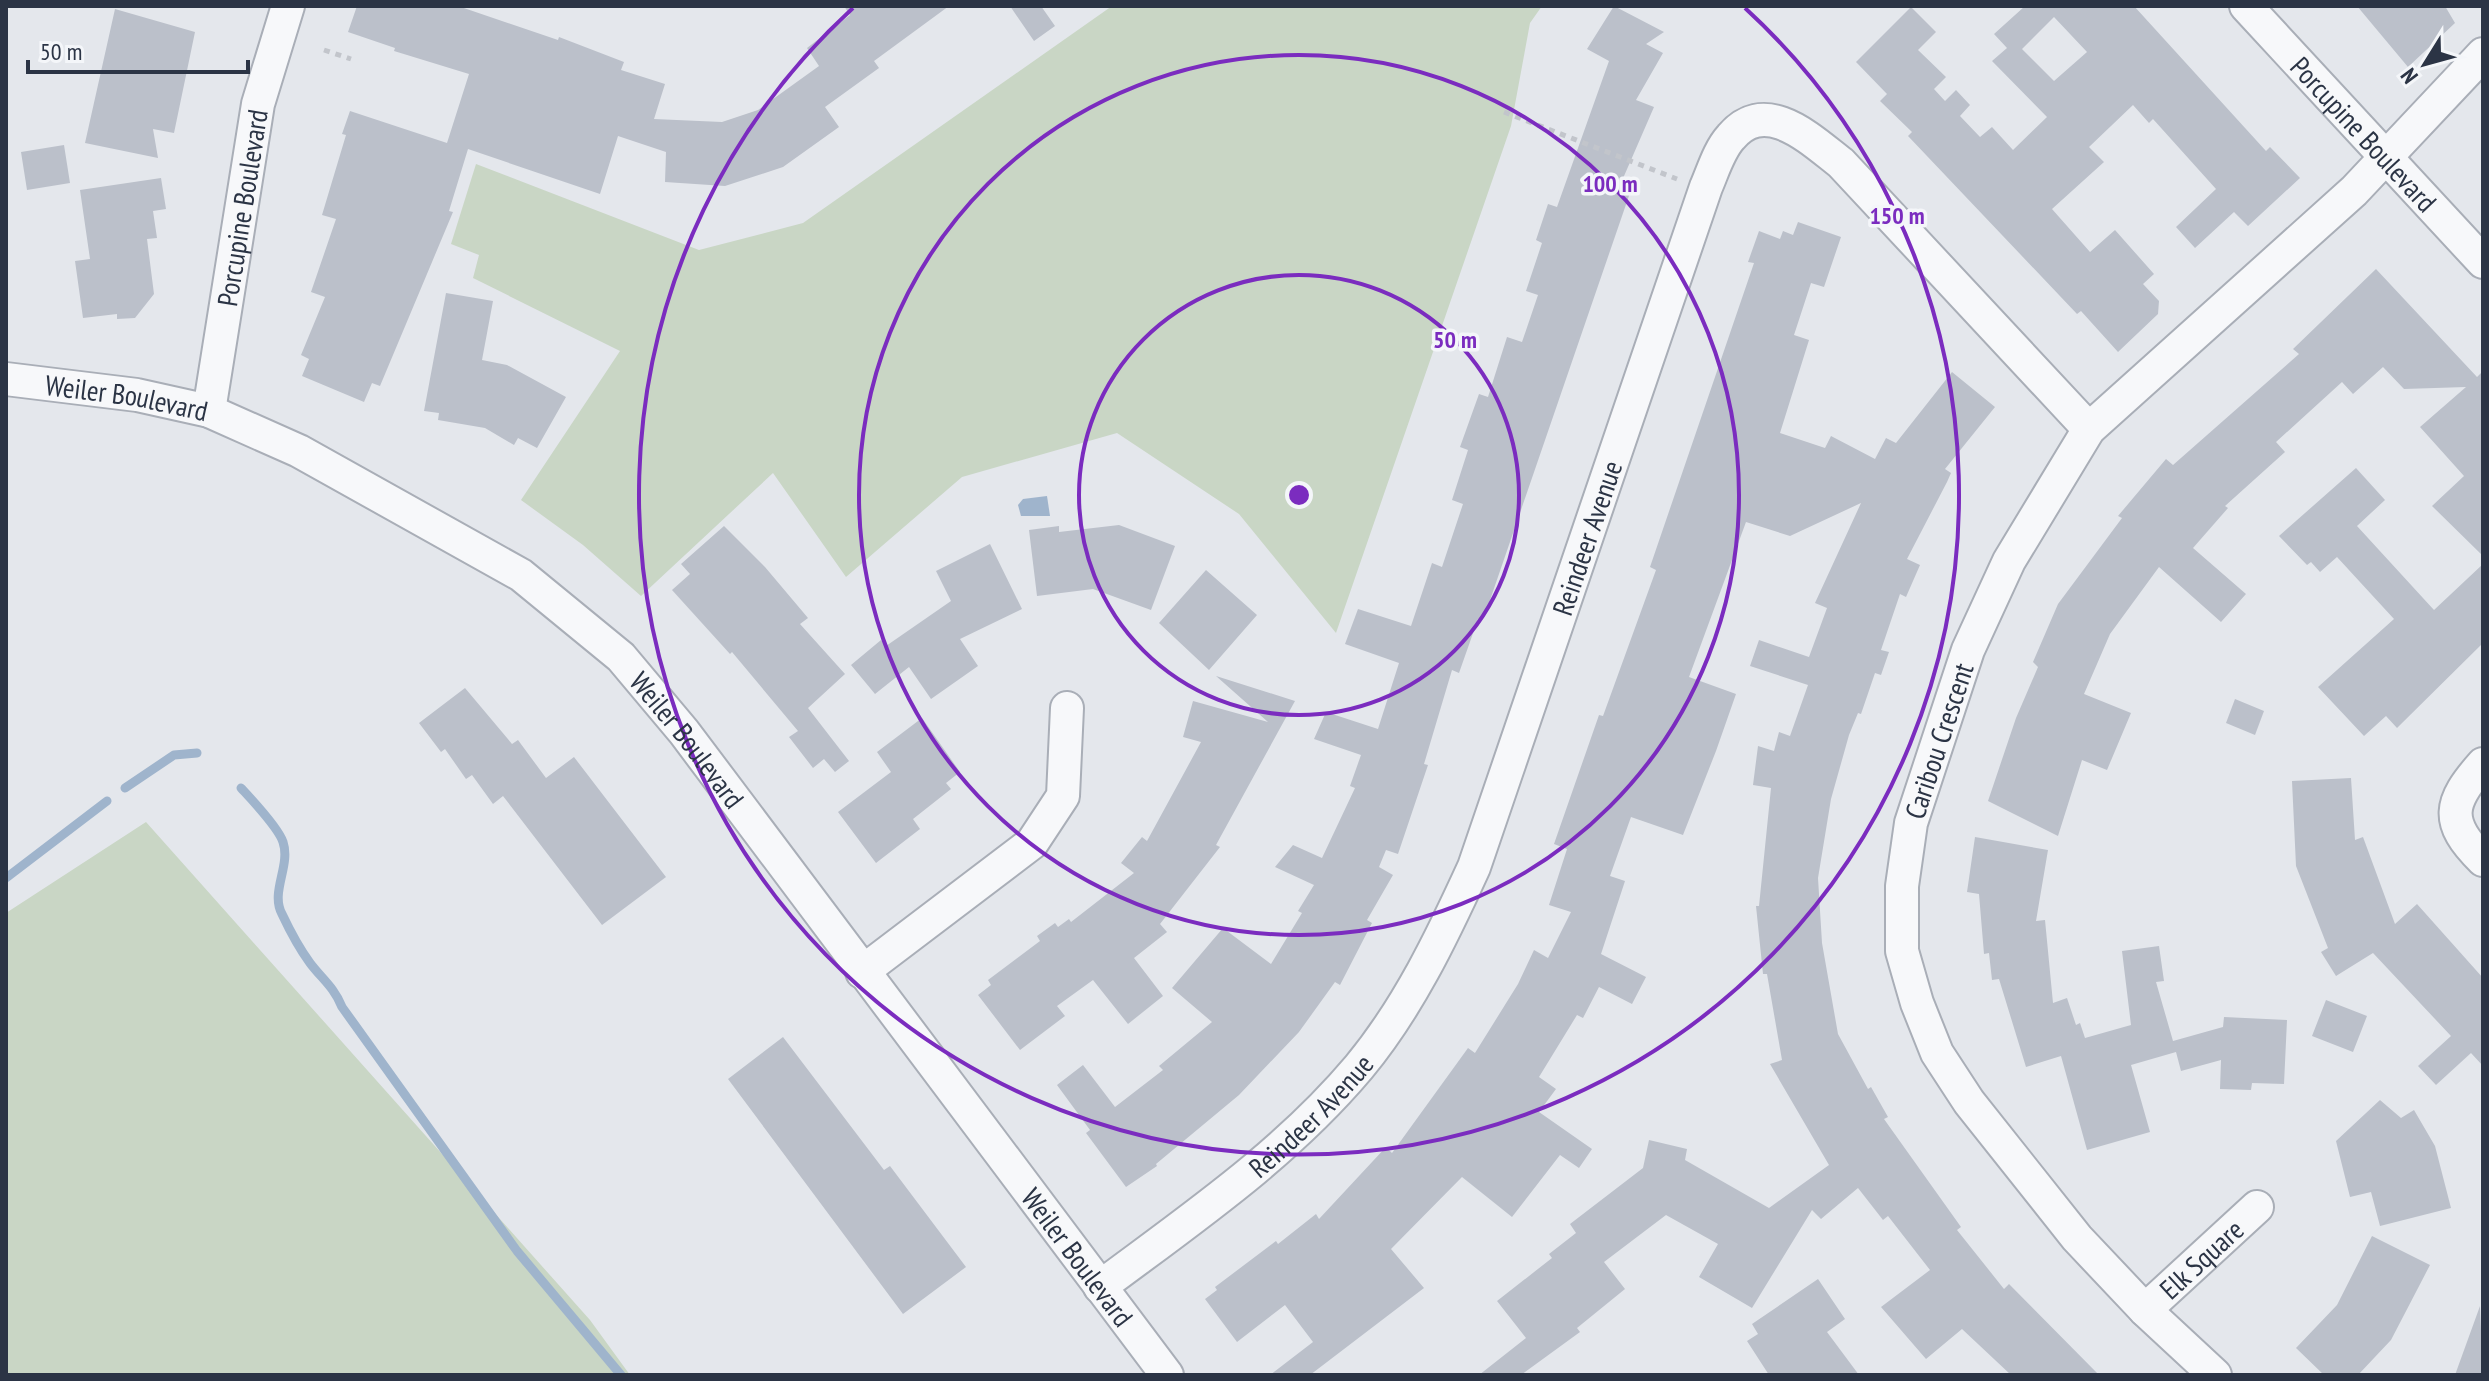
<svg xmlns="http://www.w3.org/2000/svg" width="2489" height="1381" font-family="'PT Sans Narrow',sans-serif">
<rect width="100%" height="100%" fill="#e4e7ec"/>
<path fill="#c9d6c5" d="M1112,6H1542L1530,23L1511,126L1336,633L1239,514L1117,433L962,477L846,577L773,473L641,596L583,545L521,500L620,351L473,278L479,255L451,244L476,164L699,250L803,223Z
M146,822L590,1320L630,1375H6V913Z"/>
<path fill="#9fb4cc" d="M1047,496L1050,516H1021L1018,505L1023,499Z"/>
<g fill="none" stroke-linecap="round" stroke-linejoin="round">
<path stroke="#9fb4cc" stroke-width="9" d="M125,788L174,755L197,753
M241,788C252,800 278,827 283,842C291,866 270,892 282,914C290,931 299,948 310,963C322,979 334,987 342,1007L517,1251L621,1375
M6,878L107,801"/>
</g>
<path fill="#bbc0ca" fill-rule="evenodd" d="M357,6H458L558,40L559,37L624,62L621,70L665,84L654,119L722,122L758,110L819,66L807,48L850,15L844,6H949L874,61L879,68L825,107L839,127L783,167L725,186L665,182L666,152L618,136L600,194L468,149L449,211L453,212L380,386L372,383L364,402L302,376L309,359L301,355L325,297L311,292L336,219L322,215L346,135L342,134L350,111L447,143L469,74L394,51L395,48L348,32Z
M1010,6H1041L1055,26L1034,41Z
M1614,6L1664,32L1646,44L1663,53L1636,100L1654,107L1621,183L1632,187L1489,603L1482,620L1478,619L1459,673L1452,670L1424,764L1428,765L1398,854L1386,850L1379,867L1393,875L1367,920L1372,923L1340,985L1335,982L1299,1032L1239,1095L1156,1164L1157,1166L1126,1187L1086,1133L1090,1130L1057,1085L1083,1065L1115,1107L1163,1070L1159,1066L1212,1022L1172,988L1223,928L1271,964L1302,913L1298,911L1314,885L1275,867L1293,845L1322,858L1355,788L1350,786L1361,755L1314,739L1326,712L1378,729L1399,663L1345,644L1358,609L1411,626L1432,563L1442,567L1463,504L1452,500L1468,450L1460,447L1479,394L1488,397L1507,337L1522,342L1538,295L1526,291L1542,243L1536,240L1548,204L1557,207L1609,61L1587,49Z
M2025,6H2134L2266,151L2270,147L2300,178L2248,226L2234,212L2195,248L2176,227L2216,189L2153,119L2149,123L2133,105L2089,147L2104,162L2052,209L2090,252L2115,230L2154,274L2143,284L2159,301L2158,314L2118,352L2081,311L2077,314L1908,136L1912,132L1880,101L1887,94L1856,62L1911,7L1936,32L1918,50L1946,77L1934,89L1945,101L1956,90L1970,105L1960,116L1980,137L1992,127L2013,150L2047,117L1992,61L2007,48L1994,34ZM2054,17L2087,52L2054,81L2022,49Z
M2357,6H2445L2455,23L2408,67Z
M115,9L195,32L174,133L153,129L158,158L85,143Z
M64,145L70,183L27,190L21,152Z
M161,178L166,209L153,211L157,238L147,239L154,294L135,318L117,319V314L83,318L75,261L90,259L80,190Z
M1798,222L1841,237L1824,287L1811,283L1794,335L1809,340L1780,433L1825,448L1831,436L1875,459L1886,438L1896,443L1952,372L1995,407L1945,469L1951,473L1947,482L1907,559L1920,565L1906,597L1900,594L1881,650L1889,652L1881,675L1875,673L1861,714L1858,713L1849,735L1831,799L1818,878L1822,943L1838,1034L1868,1089L1871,1087L1888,1117L1884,1119L1961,1227L1957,1230L2004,1289L2009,1284L2099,1375H2011L1962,1329L1926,1359L1881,1307L1930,1270L1888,1216L1883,1220L1858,1188L1821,1219L1812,1210L1752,1308L1699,1277L1718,1244L1666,1215L1604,1262L1625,1289L1577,1328L1580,1332L1521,1375H1479L1526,1338L1497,1301L1552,1258L1549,1254L1576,1233L1570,1224L1643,1168L1649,1140L1687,1149L1685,1160L1769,1208L1829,1165L1770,1064L1782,1060L1767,974H1763L1756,906H1759L1771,788L1753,785L1758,746L1774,751L1779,732L1790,736L1808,685L1750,666L1759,640L1809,657L1827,608L1815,603L1861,503L1790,536L1746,522L1689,677L1736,694L1716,751L1683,835L1631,817L1610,876L1625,881L1601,954L1646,977L1632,1004L1599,987L1583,1018L1577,1015L1539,1077L1556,1089L1539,1112L1592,1149L1579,1168L1560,1155L1512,1217L1462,1177L1391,1249L1424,1288L1310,1375H1270L1313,1342L1285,1305L1237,1342L1205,1299L1217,1290L1215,1287L1276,1241L1278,1244L1316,1214L1319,1219L1386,1147L1392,1153L1468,1048L1475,1053L1518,984L1534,950L1548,958L1571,912L1549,905L1567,849L1554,844L1599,715L1603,716L1656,570L1650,567L1754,263L1748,262L1759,231L1780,239L1783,231L1793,235Z
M2376,269L2477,377L2483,371V556L2432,506L2464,476L2420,427L2466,387L2404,389L2383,367L2353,394L2342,382L2276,442L2285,452L2225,506L2228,508L2193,548L2246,594L2221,622L2159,567L2110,634L2084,694L2131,713L2107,770L2082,760L2058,836L1988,801L2016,718L2038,667L2033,662L2058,604L2122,518L2118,516L2166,459L2173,465L2299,354L2293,349Z
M446,293L493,301L482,360L507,365L566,397L537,448L518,438L514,445L485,428L438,420L439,413L424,411Z
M2356,468L2385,500L2357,526L2434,610L2483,564V643L2397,728L2386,716L2364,736L2318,687L2394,619L2337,557L2320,572L2311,562L2307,565L2279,536Z
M1119,525L1175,546L1151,610L1093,589L1037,596L1029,530L1059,526V532Z
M724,526L765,567L808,618L800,624L845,674L808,708L849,761L835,772L824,759L813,768L789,737L798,731L732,652L730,654L672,590L690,574L681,564Z
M990,544L1022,609L960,639L978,666L931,699L909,667L875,694L851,665L881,640L886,646L951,601L936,571Z
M1206,570L1257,615L1209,670L1159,623Z
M1216,676L1295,701L1216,845L1220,847L1160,924L1167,932L1134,958L1163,996L1128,1024L1093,980L1057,1006L1065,1016L1020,1050L978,995L991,985L988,980L1040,941L1037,936L1055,923L1058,927L1069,919L1071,922L1134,873L1121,863L1142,837L1147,841L1201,742L1183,737L1193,701L1268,722Z
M465,688L512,744L518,740L546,778L574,757L666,877L602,925L503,796L493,804L472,775L466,779L445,749L441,752L419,723Z
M2235,699L2264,711L2255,735L2226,723Z
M922,718L960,772L946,783L951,789L913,819L920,829L876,863L838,812L891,772L877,752Z
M2351,778L2355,840L2363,837L2395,924L2417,904L2483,978V1066L2471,1053L2436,1085L2418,1066L2451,1036L2373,953L2336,976L2321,952L2328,948L2296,866L2292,781Z
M1975,837L2048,850L2036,921L2045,920L2053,1003L2067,998L2076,1025L2080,1023L2085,1038L2131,1025L2122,951L2159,946L2164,981L2156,982L2173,1041L2223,1027L2224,1017L2287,1020L2284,1084L2252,1083L2251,1090L2220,1089L2221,1060L2181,1071L2176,1052L2131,1065L2150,1132L2087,1150L2061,1056L2026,1067L1999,979L1992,980L1989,953L1984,954L1979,894L1967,892Z
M2326,1000L2367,1016L2353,1052L2312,1036Z
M783,1037L884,1170L890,1166L966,1267L903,1314L728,1079Z
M2380,1100L2401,1118L2414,1110L2435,1146L2451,1208L2380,1226L2371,1192L2350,1197L2336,1141Z
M2372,1236L2430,1265L2391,1340L2358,1375H2324L2296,1348L2337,1305Z
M1818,1279L1845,1319L1827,1332L1859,1375H1769L1747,1341L1758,1334L1752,1324Z
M2480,1306L2483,1375H2455Z"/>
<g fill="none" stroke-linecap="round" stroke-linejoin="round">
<g stroke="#a9aeb7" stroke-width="36">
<g id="minor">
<path id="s1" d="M2246,6L2483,262"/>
<path id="s2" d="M6,379L137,395L209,411L299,451L521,575L621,657L684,732L1167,1375"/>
<path id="s3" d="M209,411L258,104L288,6"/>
<path d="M2483,764C2449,802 2444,822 2483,860"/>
<path d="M862,972L1032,843L1063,796L1067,708"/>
<path id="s4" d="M1100,1287C1191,1219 1285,1155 1359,1067C1408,1008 1442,937 1474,867L1706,187C1713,171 1719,150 1731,137C1766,96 1810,139 1841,163L2089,429"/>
<path id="s5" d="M2145,1310L2257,1207"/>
<path id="s6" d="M2215,1375L2145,1310L2077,1238L1969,1102L1937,1053L1917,1003L1902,951V886L1911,823L1968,650L2009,561L2089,429L2354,191L2483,54"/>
</g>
</g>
<path stroke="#c2c5cb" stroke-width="5" stroke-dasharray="6 6" stroke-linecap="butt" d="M324,50L351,59
M1504,112L1677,179"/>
<use href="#minor" stroke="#f7f8fa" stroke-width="32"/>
</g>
<g fill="none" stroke="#7b2cbf" stroke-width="4">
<circle cx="1299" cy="495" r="220"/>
<circle cx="1299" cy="495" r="440"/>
<path d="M1745 8A660 660 0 1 1 853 8"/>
</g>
<g text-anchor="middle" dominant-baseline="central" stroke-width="7" stroke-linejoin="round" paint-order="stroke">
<g font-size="28" fill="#2b3445" stroke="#f4f6f9">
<text stroke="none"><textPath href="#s1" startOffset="174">Porcupine Boulevard</textPath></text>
<text stroke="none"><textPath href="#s3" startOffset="206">Porcupine Boulevard</textPath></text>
<text stroke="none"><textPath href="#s2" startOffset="122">Weiler Boulevard</textPath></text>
<text stroke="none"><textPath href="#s4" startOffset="920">Reindeer Avenue</textPath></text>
<text stroke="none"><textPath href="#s2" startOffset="794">Weiler Boulevard</textPath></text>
<text stroke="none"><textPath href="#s6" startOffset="750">Caribou Crescent</textPath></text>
<text stroke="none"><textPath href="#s4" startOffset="272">Reindeer Avenue</textPath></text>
<text stroke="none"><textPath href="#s2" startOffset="1442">Weiler Boulevard</textPath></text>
<text stroke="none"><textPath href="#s5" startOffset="76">Elk Square</textPath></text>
</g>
</g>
<circle cx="1299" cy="495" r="12" fill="#7b2cbf" stroke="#f4f6f9" stroke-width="4"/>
<g font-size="24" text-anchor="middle" font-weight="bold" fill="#7b2cbf" stroke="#f4f6f9" stroke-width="7" stroke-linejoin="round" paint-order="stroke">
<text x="1610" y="192">100 m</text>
<text x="1897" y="224">150 m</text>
<text x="1455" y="348">50 m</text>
</g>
<rect width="2489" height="1381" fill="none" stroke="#2b3445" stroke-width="16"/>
<g transform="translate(2425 64) rotate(233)" stroke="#f4f6f9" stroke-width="6" paint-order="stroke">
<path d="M0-6L14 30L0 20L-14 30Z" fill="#2b3445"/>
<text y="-12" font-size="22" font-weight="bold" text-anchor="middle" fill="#2b3445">N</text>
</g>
<path d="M28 60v12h220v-12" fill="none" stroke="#2b3445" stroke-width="4"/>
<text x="40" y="60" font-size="24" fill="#2b3445" stroke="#f4f6f9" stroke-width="6" paint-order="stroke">50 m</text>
</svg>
